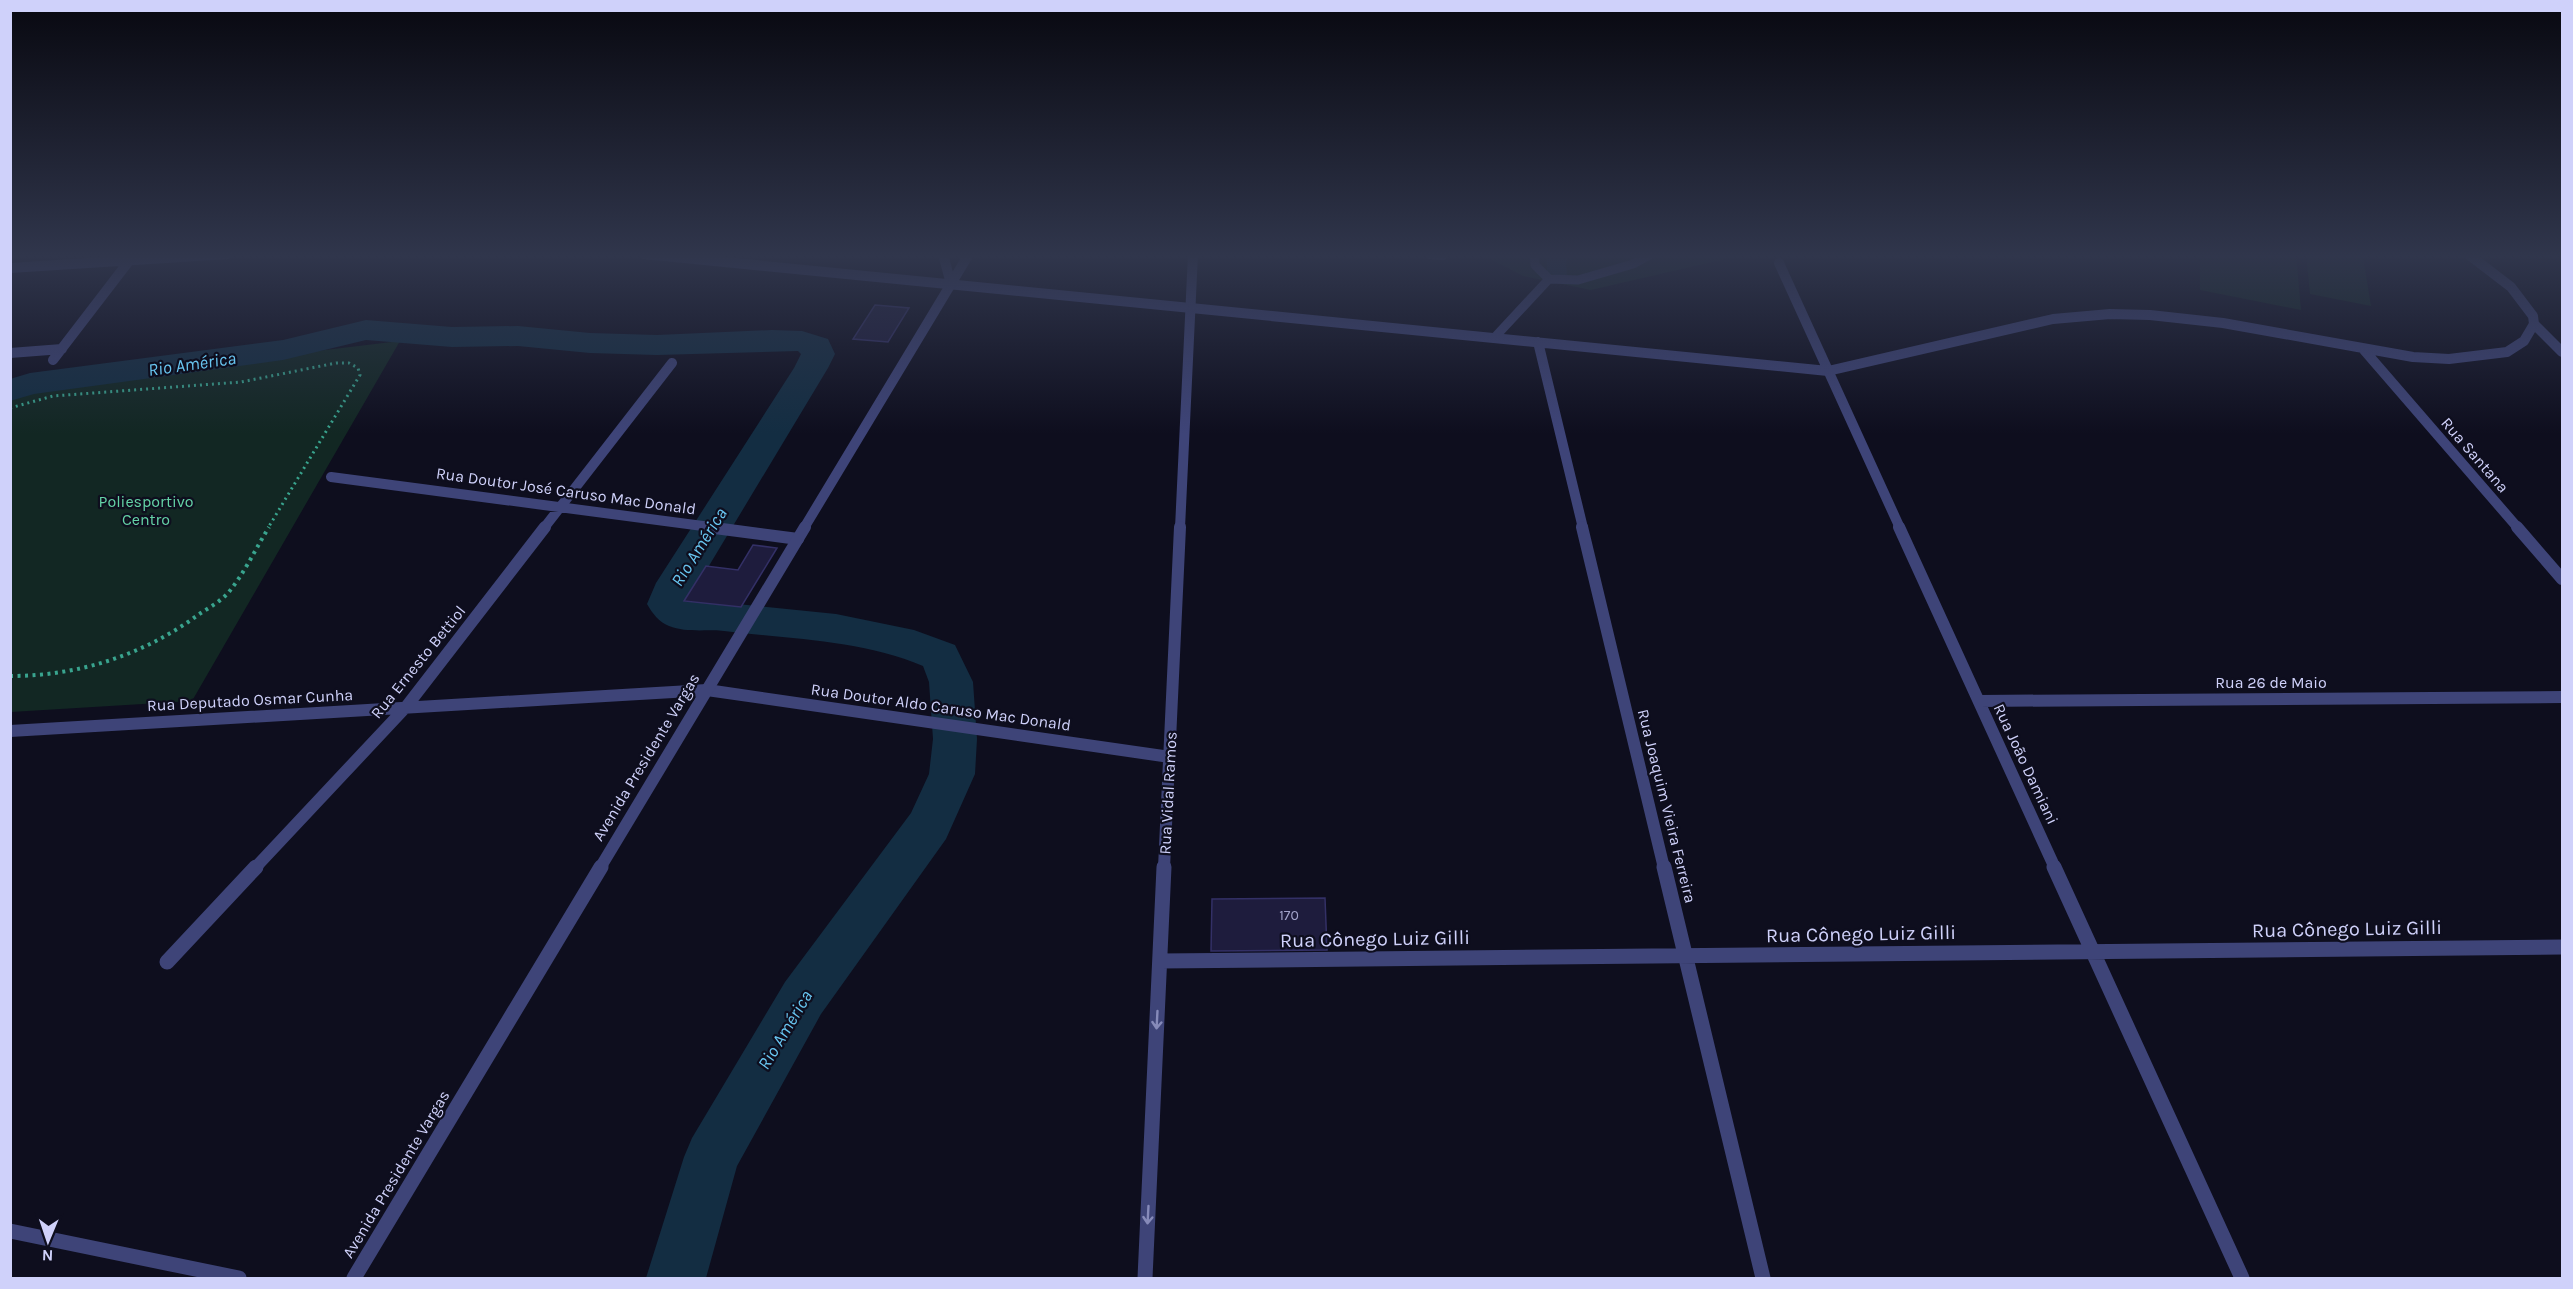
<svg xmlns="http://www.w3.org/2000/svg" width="2573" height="1289" font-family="Karla,sans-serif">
<rect width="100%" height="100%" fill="#0e0e1e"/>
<path fill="#122723" d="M1481,254H1747L1591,290L1523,276Z
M2200,254H2296L2301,310L2200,290Z
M2306,254H2349L2363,257L2371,306L2310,294Z
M400,341L192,701L11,712V398L26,392L190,366Z"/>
<path fill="#132d42" d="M1547,254H1580V255L1566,260L1567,277L1547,273Z"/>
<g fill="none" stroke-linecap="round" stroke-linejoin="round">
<path fill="#132d42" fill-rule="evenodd" d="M366,320L452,327L518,326L590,333L657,335L772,330L802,331L828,339L835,354L828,368L689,599L836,614L914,630L955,645L973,682L977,739L975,774L946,839L821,1014L737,1166L706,1278H646L684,1157L692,1138L785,982L911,813L929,774L933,739L929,682L923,666C862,640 789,639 724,631C706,629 686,633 669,626C659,622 652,613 647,604L656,583L794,368L801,354L798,351L657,355L590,353L518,346L452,347L366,340L283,360L34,394L10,401V379L30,373L283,340Z"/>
</g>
<path fill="#1e1c3d" stroke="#333066" stroke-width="1.5" d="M875,305L909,308L888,342L853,339Z
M753,545L777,548L741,607L684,601L706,566L738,570Z
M1325,898L1327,950L1211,951L1212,899Z"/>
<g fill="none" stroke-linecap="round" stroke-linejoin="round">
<path stroke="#39a48e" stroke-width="3" stroke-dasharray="2 4" stroke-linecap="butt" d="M10,408L53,396L241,382L336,363H349L358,368L360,375L268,528"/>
<path stroke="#39a48e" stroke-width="4" stroke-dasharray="3 4.5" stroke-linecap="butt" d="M10,676C79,676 143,655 198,615C208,608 220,602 228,593C244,574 256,548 269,527"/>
<path stroke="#3e4478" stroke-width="9" d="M1534,254L1535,265L1549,279
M1495,337L1549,279L1578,280L1633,264L1651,254"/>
<path stroke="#3e4478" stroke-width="10" d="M644,254L1828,371L2053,319L2110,314L2150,315L2223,323L2413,357L2449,359L2507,352L2524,341L2534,324L2533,316L2511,287L2468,254
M1430,254L1443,255
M1779,263L1900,528
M10,268L228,254
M951,284L969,254
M2534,324L2562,352
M1538,342L1583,528
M2364,350L2518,528
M10,353L62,349
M53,360L129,261
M331,477L718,528
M544,528L672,363
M1180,528L1193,254"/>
<path stroke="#3e4478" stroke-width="12" d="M707,527L798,539
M1582,527L1664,868
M1899,527L2055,868
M2517,527L2562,579
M1979,701L2562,697
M10,731L707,690L1170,757
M255,868L406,707L545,527
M1164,868L1180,527"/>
<path stroke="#3e4478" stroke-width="15" d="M1664,867L1763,1278
M2054,867L2242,1278
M1160,961L2562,947
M167,962L256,867
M1145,1278L1164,867"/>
<path stroke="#3e4478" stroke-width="10" d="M804,528L951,284L943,254"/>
<path stroke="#3e4478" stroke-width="12" d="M600,868L805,527"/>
<path stroke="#3e4478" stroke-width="15" d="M10,1231L239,1278
M354,1278L601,867"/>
</g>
<defs><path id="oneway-shaft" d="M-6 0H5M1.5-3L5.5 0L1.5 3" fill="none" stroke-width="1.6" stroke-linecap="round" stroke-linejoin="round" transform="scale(1.5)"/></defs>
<g stroke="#868ab9">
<use href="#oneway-shaft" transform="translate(1157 1020) rotate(93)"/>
<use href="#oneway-shaft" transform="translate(1148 1215) rotate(93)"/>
</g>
<linearGradient id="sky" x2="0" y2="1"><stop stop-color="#080810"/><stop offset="0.59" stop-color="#30364c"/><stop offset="1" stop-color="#30364c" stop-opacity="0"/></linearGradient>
<rect width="2573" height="434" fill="url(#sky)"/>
<g text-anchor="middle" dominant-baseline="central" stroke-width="4.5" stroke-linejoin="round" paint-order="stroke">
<g font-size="14" fill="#a3a4cb">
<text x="1289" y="915">170</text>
</g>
<g font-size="16" fill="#cfd1fa" stroke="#0e0e1e">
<text transform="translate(2475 455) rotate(49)">Rua Santana</text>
<text transform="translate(566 491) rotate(8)">Rua Doutor José Caruso Mac Donald</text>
<text transform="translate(418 662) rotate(-51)">Rua Ernesto Bettiol</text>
<text x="2271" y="682">Rua 26 de Maio</text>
<text transform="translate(250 700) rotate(-3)">Rua Deputado Osmar Cunha</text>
<text transform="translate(941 707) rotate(8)">Rua Doutor Aldo Caruso Mac Donald</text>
<text transform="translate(646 757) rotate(-59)">Avenida Presidente Vargas</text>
<text transform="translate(2026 764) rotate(65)">Rua João Damiani</text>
<text transform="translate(1168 793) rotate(-87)">Rua Vidal Ramos</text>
<text transform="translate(1667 806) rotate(76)">Rua Joaquim Vieira Ferreira</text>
<text transform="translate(396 1174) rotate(-59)">Avenida Presidente Vargas</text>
</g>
<g font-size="16" fill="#64d2a6" stroke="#0e0e1e">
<text x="146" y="501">Poliesportivo<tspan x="146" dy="18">Centro</tspan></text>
</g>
<g font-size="18" font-style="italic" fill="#68c5f0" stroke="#0e0e1e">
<text transform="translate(192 364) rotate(-8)">Rio América</text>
<text transform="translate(699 547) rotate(-58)">Rio América</text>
<text transform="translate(785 1030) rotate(-59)">Rio América</text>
</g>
<g font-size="20" fill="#cfd1fa" stroke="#0e0e1e">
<text transform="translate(2347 929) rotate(-1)">Rua Cônego Luiz Gilli</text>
<text transform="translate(1861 934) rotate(-1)">Rua Cônego Luiz Gilli</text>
<text transform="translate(1375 939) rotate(-1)">Rua Cônego Luiz Gilli</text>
</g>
</g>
<rect width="2573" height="1289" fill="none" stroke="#cfd1fa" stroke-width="24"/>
<g transform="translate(48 1241) rotate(182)" stroke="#0e0e1e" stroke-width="4.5" paint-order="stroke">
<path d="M0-4.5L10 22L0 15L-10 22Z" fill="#cfd1fa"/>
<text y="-9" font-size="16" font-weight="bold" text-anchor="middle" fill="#cfd1fa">N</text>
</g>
</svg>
